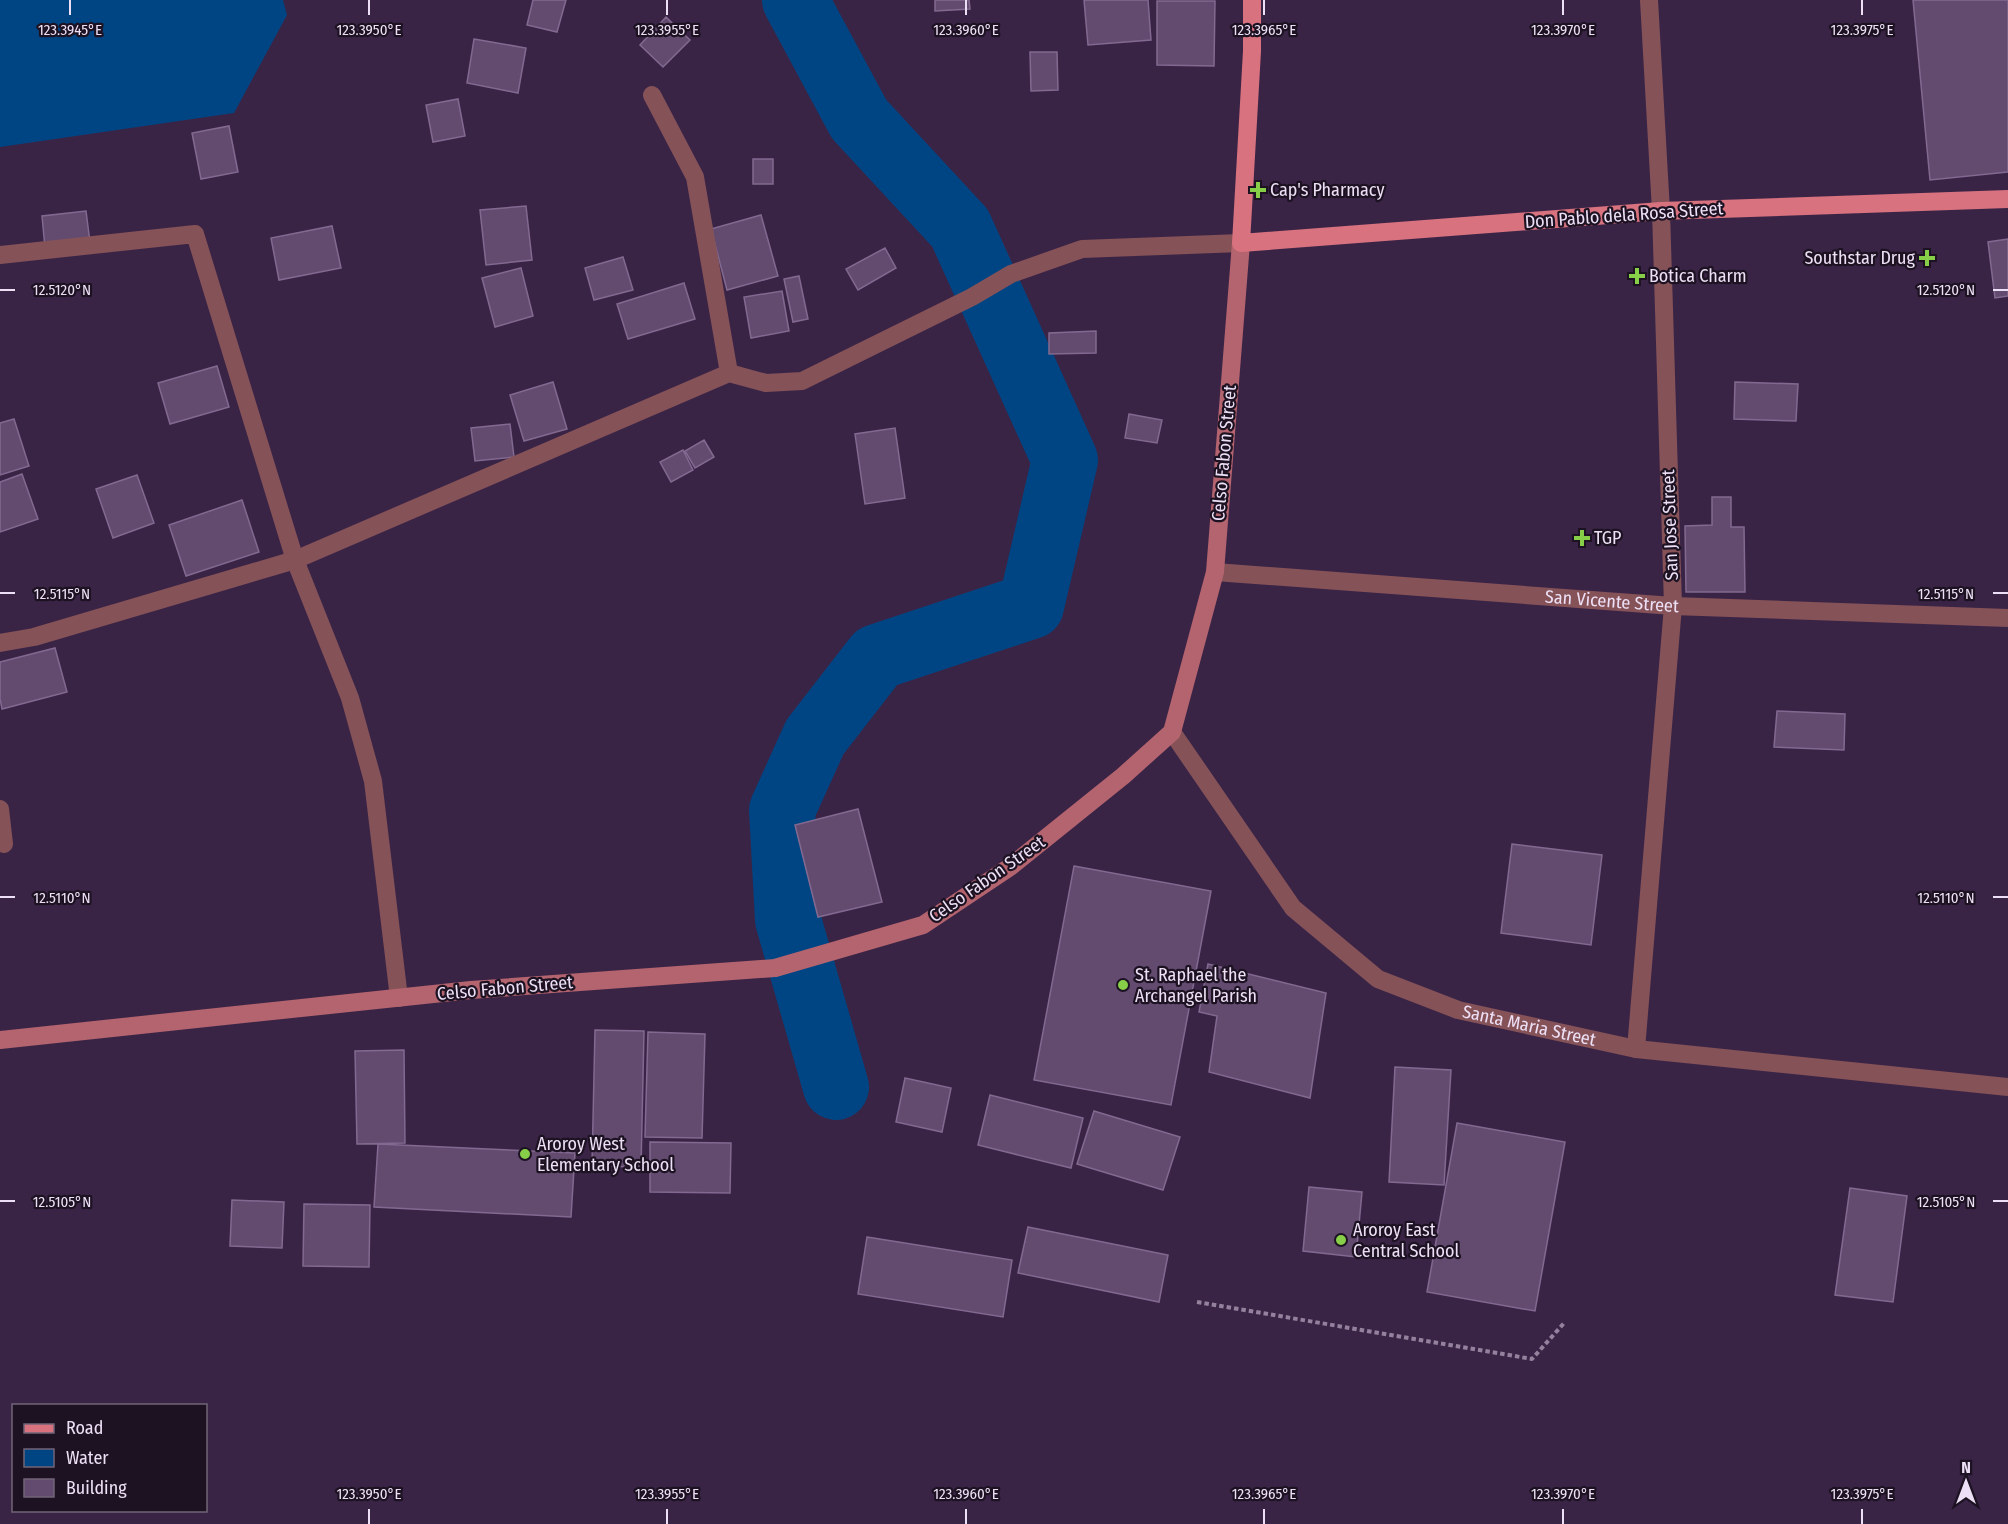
<svg xmlns="http://www.w3.org/2000/svg" width="2008" height="1524" font-family="'Fira Sans Condensed',sans-serif">
<rect width="100%" height="100%" fill="#3a2446"/>
<path fill="#004583" d="M0,0H283L287,15L234,113L0,147Z"/>
<g fill="none" stroke-linecap="round" stroke-linejoin="round">
<path stroke="#004583" stroke-width="66" d="M795,0L859,119L960,228L1065,460L1031,606L877,657L815,737L782,810L788,920L836,1087"/>
</g>
<path fill="#634b70" stroke="#826990" stroke-width="1.5" d="M533,0H566L557,32L527,25Z
M935,0H969L970,9L935,11Z
M1084,0H1148L1151,40L1088,45Z
M1913,0H2008V172L1930,180Z
M1157,1H1215L1214,66L1157,65Z
M666,17L690,40L663,67L640,45Z
M474,39L526,48L518,93L467,83Z
M1030,52H1057L1058,90L1031,91Z
M458,99L465,136L433,142L426,105Z
M229,126L238,172L201,179L192,133Z
M753,159H773V184H753Z
M526,206L532,260L486,265L480,210Z
M86,211L90,242L45,248L42,216Z
M761,215L778,276L727,290L711,229Z
M332,226L341,268L279,280L271,238Z
M2008,239V296L1995,298L1988,242Z
M885,248L896,268L858,290L846,269Z
M623,257L633,290L594,300L585,268Z
M521,268L533,316L495,327L482,278Z
M799,276L808,319L793,322L784,279Z
M684,283L695,319L628,339L617,304Z
M782,291L789,331L751,338L744,297Z
M1096,331V353L1049,354V333Z
M217,366L229,407L170,424L158,383Z
M553,382L567,429L524,441L510,395Z
M1735,382L1798,384L1796,421L1734,419Z
M1129,414L1162,420L1157,443L1125,438Z
M14,419L29,466L0,475V423Z
M510,424L514,457L475,461L471,428Z
M895,428L905,498L865,504L855,434Z
M704,440L714,457L695,468L685,451Z
M683,450L693,470L671,482L660,462Z
M22,474L38,519L0,532V482Z
M137,475L154,523L113,538L96,489Z
M1712,497H1731V527H1744L1745,592H1686L1685,526L1712,525Z
M242,500L259,552L186,576L169,525Z
M55,648L67,692L2,709L0,699V662Z
M1777,711L1845,714L1844,750L1774,747Z
M858,809L882,902L818,917L795,825Z
M1512,844L1602,855L1591,945L1501,933Z
M1074,866L1211,891L1171,1105L1034,1080Z
M1208,964L1326,993L1310,1098L1209,1072L1217,1016L1199,1012Z
M595,1030L644,1031L641,1167L592,1166Z
M648,1032L705,1034L702,1138L645,1137Z
M404,1050L405,1143L357,1144L355,1051Z
M1395,1067L1451,1070L1444,1185L1389,1182Z
M905,1078L951,1088L942,1132L896,1122Z
M990,1095L1083,1118L1071,1168L978,1145Z
M1094,1111L1180,1137L1163,1190L1077,1164Z
M1457,1123L1565,1142L1535,1311L1427,1292Z
M650,1142L731,1143L730,1193L650,1192Z
M378,1144L575,1153L571,1217L374,1207Z
M1309,1187L1362,1192L1356,1257L1303,1251Z
M1850,1188L1907,1196L1893,1302L1835,1295Z
M232,1200L284,1202L282,1248L230,1246Z
M304,1204L370,1205L369,1267L303,1266Z
M1028,1227L1168,1255L1159,1302L1018,1273Z
M867,1237L1012,1260L1003,1317L858,1294Z"/>
<g fill="none" stroke-linecap="round" stroke-linejoin="round">
<path stroke="#93819d" stroke-width="4" stroke-dasharray="4.5 3" stroke-linecap="butt" d="M1197,1302L1532,1359L1565,1322"/>
<g stroke="#855258" stroke-width="18">
<path d="M652,95L695,177L729,373"/>
<path d="M0,255L195,234L295,560L350,698L373,781L399,998"/>
<path id="s1" d="M1215,572L1673,606L2008,618"/>
<path d="M0,643L34,637L295,560L729,373L766,383L802,381L972,297L1011,274L1082,249L1241,243"/>
<path id="s2" d="M1172,732L1293,908L1378,979L1458,1010L1636,1049L2008,1087"/>
<path d="M0,809L4,844"/>
<path d="M1636,1049L1673,606L1661,211L1649,0"/>
</g>
<path stroke="#b4646e" stroke-width="18" d="M0,1040L471,990L775,968L923,925L1010,867L1123,776L1172,732L1215,572L1241,243"/>
<path stroke="#d8727f" stroke-width="18" d="M1252,0V51L1241,243L1661,211L2008,199"/>
</g>
<path fill="none" stroke="#ede0f6" stroke-width="2" d="M70,0V15M369,0V15M667,0V15M966,0V15M1264,0V15M1563,0V15M1862,0V15M0,290H15M1993,290H2008M0,593H15M1993,593H2008M0,897H15M1993,897H2008M0,1201H15M1993,1201H2008M369,1509V1524M667,1509V1524M966,1509V1524M1264,1509V1524M1563,1509V1524M1862,1509V1524"/>
<g fill="#88cf49" stroke="#1c1222" stroke-width="2">
<path d="M1255 181h6v6h6v6h-6v6h-6v-6h-6v-6h6z"/>
<path d="M1924 249h6v6h6v6h-6v6h-6v-6h-6v-6h6z"/>
<path d="M1634 267h6v6h6v6h-6v6h-6v-6h-6v-6h6z"/>
<path d="M1579 529h6v6h6v6h-6v6h-6v-6h-6v-6h6z"/>
<circle cx="1123" cy="985" r="6"/>
<circle cx="525" cy="1154" r="6"/>
<circle cx="1341" cy="1240" r="6"/>
</g>
<g text-anchor="middle" dominant-baseline="central" stroke-width="4.5" stroke-linejoin="round" paint-order="stroke">
<g font-size="18" fill="#ede0f6" stroke="#1c1222" text-anchor="start">
<text x="1270" y="190">Cap's Pharmacy</text>
<text x="1915" y="258" text-anchor="end">Southstar Drug</text>
<text x="1649" y="276">Botica Charm</text>
<text x="1594" y="538">TGP</text>
<text x="1135" y="975">St. Raphael the<tspan x="1135" dy="21">Archangel Parish</tspan></text>
<text x="537" y="1144">Aroroy West<tspan x="537" dy="21">Elementary School</tspan></text>
<text x="1353" y="1230">Aroroy East<tspan x="1353" dy="21">Central School</tspan></text>
</g>
<g font-size="18" fill="#ede0f6" stroke="#1c1222">
<text transform="translate(1624 215) rotate(-4)">Don Pablo dela Rosa Street</text>
<text transform="translate(1224 453) rotate(-85)">Celso Fabon Street</text>
<text transform="translate(1670 525) rotate(-92)">San Jose Street</text>
<text stroke="none"><textPath href="#s1" startOffset="398">San Vicente Street</textPath></text>
<text transform="translate(987 879) rotate(-35)">Celso Fabon Street</text>
<text transform="translate(505 988) rotate(-5)">Celso Fabon Street</text>
<text stroke="none"><textPath href="#s2" startOffset="483">Santa Maria Street</textPath></text>
</g>
</g>
<g font-size="15" text-anchor="middle" fill="#ede0f6" stroke="#1c1222" stroke-width="4.5" stroke-linejoin="round" paint-order="stroke">
<text x="70" y="35">123.3945°E</text>
<text x="369" y="35">123.3950°E</text>
<text x="667" y="35">123.3955°E</text>
<text x="966" y="35">123.3960°E</text>
<text x="1264" y="35">123.3965°E</text>
<text x="1563" y="35">123.3970°E</text>
<text x="1862" y="35">123.3975°E</text>
<text x="62" y="295">12.5120°N</text>
<text x="1946" y="295">12.5120°N</text>
<text x="62" y="599">12.5115°N</text>
<text x="1946" y="599">12.5115°N</text>
<text x="62" y="903">12.5110°N</text>
<text x="1946" y="903">12.5110°N</text>
<text x="62" y="1207">12.5105°N</text>
<text x="1946" y="1207">12.5105°N</text>
<text x="369" y="1499">123.3950°E</text>
<text x="667" y="1499">123.3955°E</text>
<text x="966" y="1499">123.3960°E</text>
<text x="1264" y="1499">123.3965°E</text>
<text x="1563" y="1499">123.3970°E</text>
<text x="1862" y="1499">123.3975°E</text>
</g>
<rect x="12" y="1404" width="195" height="108" fill="#1c1222" stroke="#706477" stroke-width="1.5"/>
<rect x="24" y="1424" width="30" height="9" fill="#d8727f" stroke="#706477" stroke-width="1.5"/>
<text x="66" y="1434" font-size="18" fill="#ede0f6">Road</text>
<rect x="24" y="1449" width="30" height="18" fill="#004583" stroke="#706477" stroke-width="1.5"/>
<text x="66" y="1464" font-size="18" fill="#ede0f6">Water</text>
<rect x="24" y="1479" width="30" height="18" fill="#634b70" stroke="#706477" stroke-width="1.5"/>
<text x="66" y="1494" font-size="18" fill="#ede0f6">Building</text>
<g transform="translate(1966 1482)" stroke="#1c1222" stroke-width="4.5" paint-order="stroke">
<path d="M0-4.5L10 22L0 15L-10 22Z" fill="#ede0f6"/>
<text y="-9" font-size="16" font-weight="bold" text-anchor="middle" fill="#ede0f6">N</text>
</g>
</svg>
